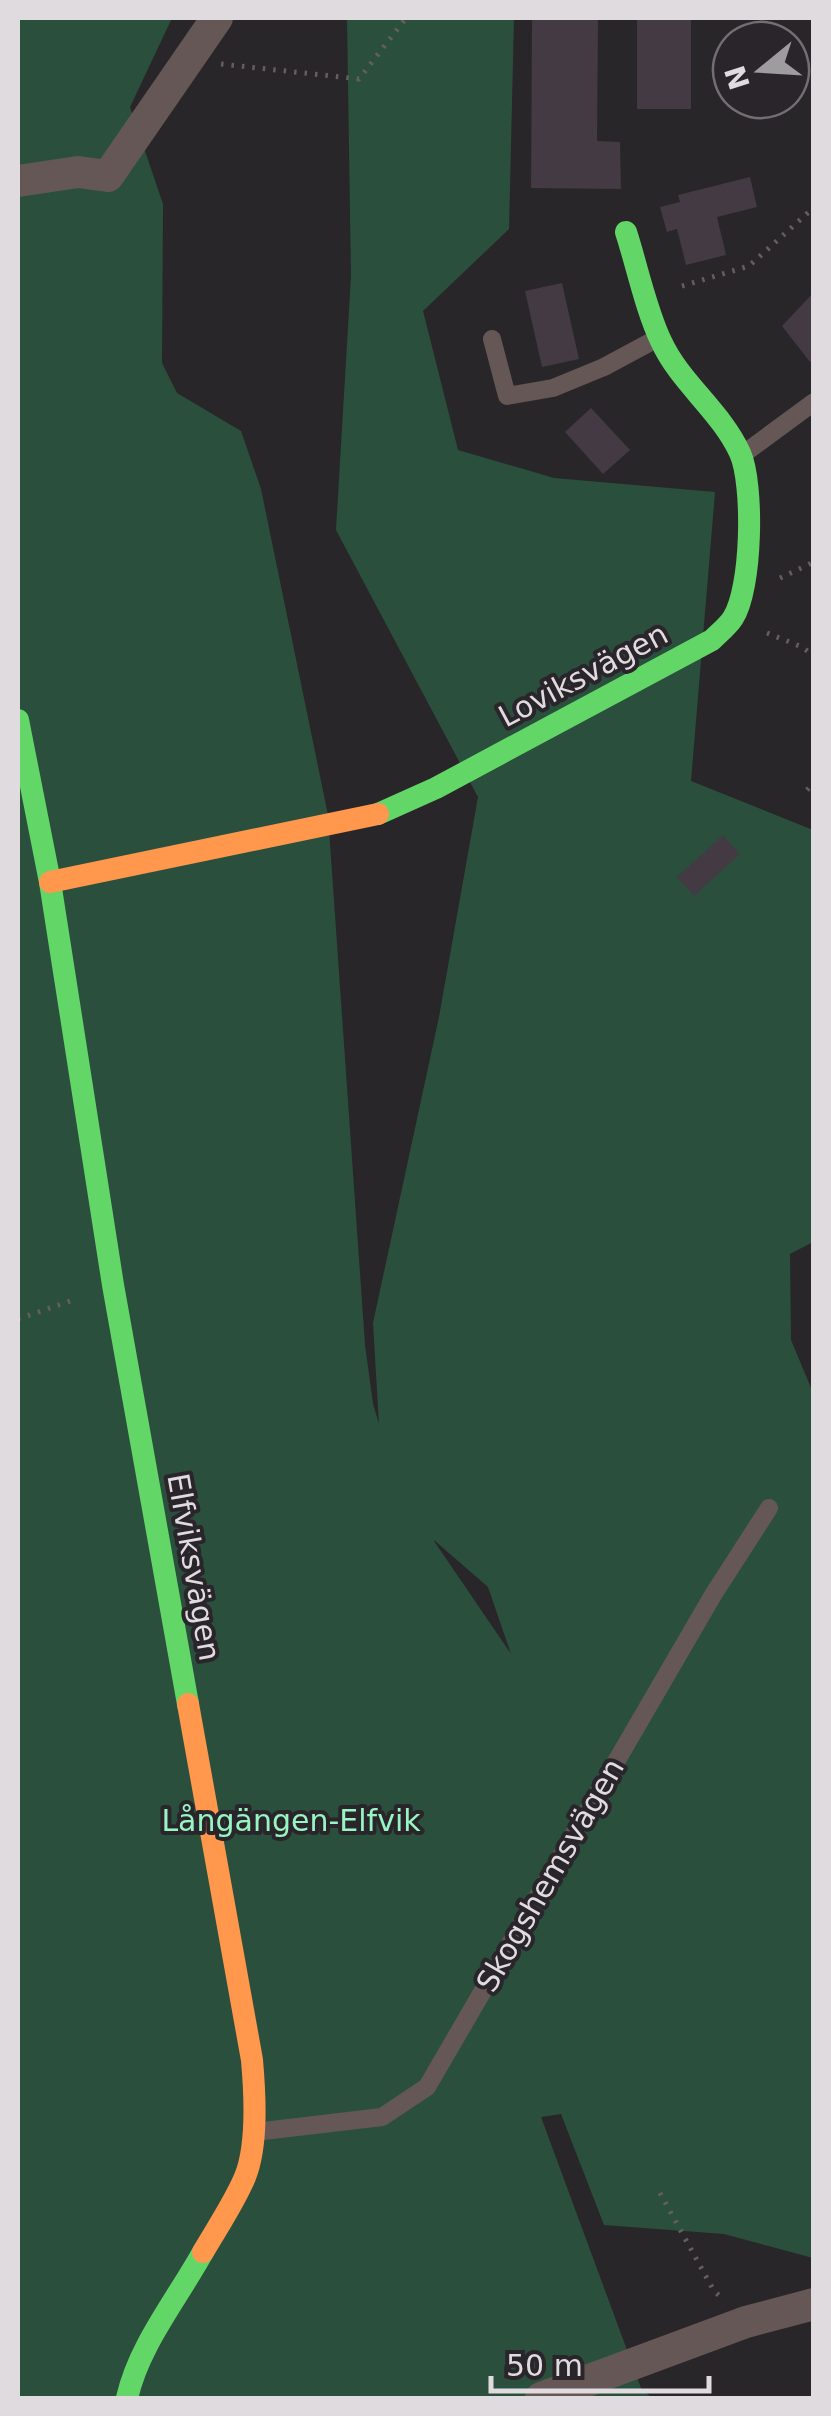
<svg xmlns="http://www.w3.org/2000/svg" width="831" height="2416" font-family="'DejaVu Sans',sans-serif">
<rect width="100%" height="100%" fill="#292629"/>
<path fill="#2a503d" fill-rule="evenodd" d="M18,18H172L130,107L163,204L162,363L177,393L241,431L261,489L328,815L365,1345L373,1404L379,1424L373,1323L439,1017L478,797L336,530L351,277L347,18H514L509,229L423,311L458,450L554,478L715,492L691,781L813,830V1242L790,1254L791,1340L814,1395L813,2258L724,2234L604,2225L561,2114L541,2117L641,2388L652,2398H18ZM434,1540L488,1587L511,1654L434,1541Z"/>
<path fill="#433a43" d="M637,18H691V109H637Z
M532,19L598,20L597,141L620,142L621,189L531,188Z
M750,177L757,207L717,217L726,255L686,265L677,229L667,232L660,207L680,202L678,195Z
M562,283L579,359L542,367L525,291Z
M814,292V358L810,362L782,326Z
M591,408L630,450L603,474L565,432Z
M723,835L740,854L694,896L677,877Z"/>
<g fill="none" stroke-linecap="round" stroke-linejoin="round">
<path stroke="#665d5e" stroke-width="5" stroke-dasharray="2.5 8" stroke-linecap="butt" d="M221,64L359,79L406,18
M682,286L749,266L811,210
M780,578L814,562
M767,633L802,647L814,656
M807,790L814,782
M18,1319L76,1299
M660,2193L714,2291L722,2298"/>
<path stroke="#665757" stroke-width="18" d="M492,339L507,396L553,388L604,367L658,338
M742,455L814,402
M255,2132L382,2117L427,2087L713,1595L769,1508"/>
<path stroke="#665757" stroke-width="32" d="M18,181L78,172L108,176L217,18
M541,2398L746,2322L814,2304"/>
<path stroke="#63d668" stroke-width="22" d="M18,720L50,882L113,1285L188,1704
M378,814L436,788L712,640C719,633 728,626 733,618C752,589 754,484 740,453C721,411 680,383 661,341C646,310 637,266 626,232
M127,2398C139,2345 177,2299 203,2252"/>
<path stroke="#ff974d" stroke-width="22" d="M50,882L378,814
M188,1704L252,2060C255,2094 258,2145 245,2177C234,2203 217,2228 203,2252"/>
</g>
<g text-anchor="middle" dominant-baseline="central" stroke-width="8" stroke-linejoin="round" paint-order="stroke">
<g font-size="30" fill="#dfdbdf" stroke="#2a252a">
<text transform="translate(583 675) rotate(-28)">Loviksvägen</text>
<text transform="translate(194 1567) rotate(80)">Elfviksvägen</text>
<text transform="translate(550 1875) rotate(-60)">Skogshemsvägen</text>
</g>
<g font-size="30" fill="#96f5c3" stroke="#2a252a">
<text x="291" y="1820">Långängen-Elfvik</text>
</g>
</g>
<rect width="831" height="2416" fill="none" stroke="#dfdbdf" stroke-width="40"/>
<g transform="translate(761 70) rotate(252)"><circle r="48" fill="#2a252a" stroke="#726e72" stroke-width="2.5"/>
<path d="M0-8L18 38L0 25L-18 38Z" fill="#9f9c9f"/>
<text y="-15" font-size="28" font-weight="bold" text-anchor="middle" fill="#dfdbdf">N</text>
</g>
<path d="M491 2376v15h218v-15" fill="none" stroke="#dfdbdf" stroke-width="5"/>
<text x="506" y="2376" font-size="30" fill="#dfdbdf" stroke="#2a252a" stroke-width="8" paint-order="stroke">50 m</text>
</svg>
